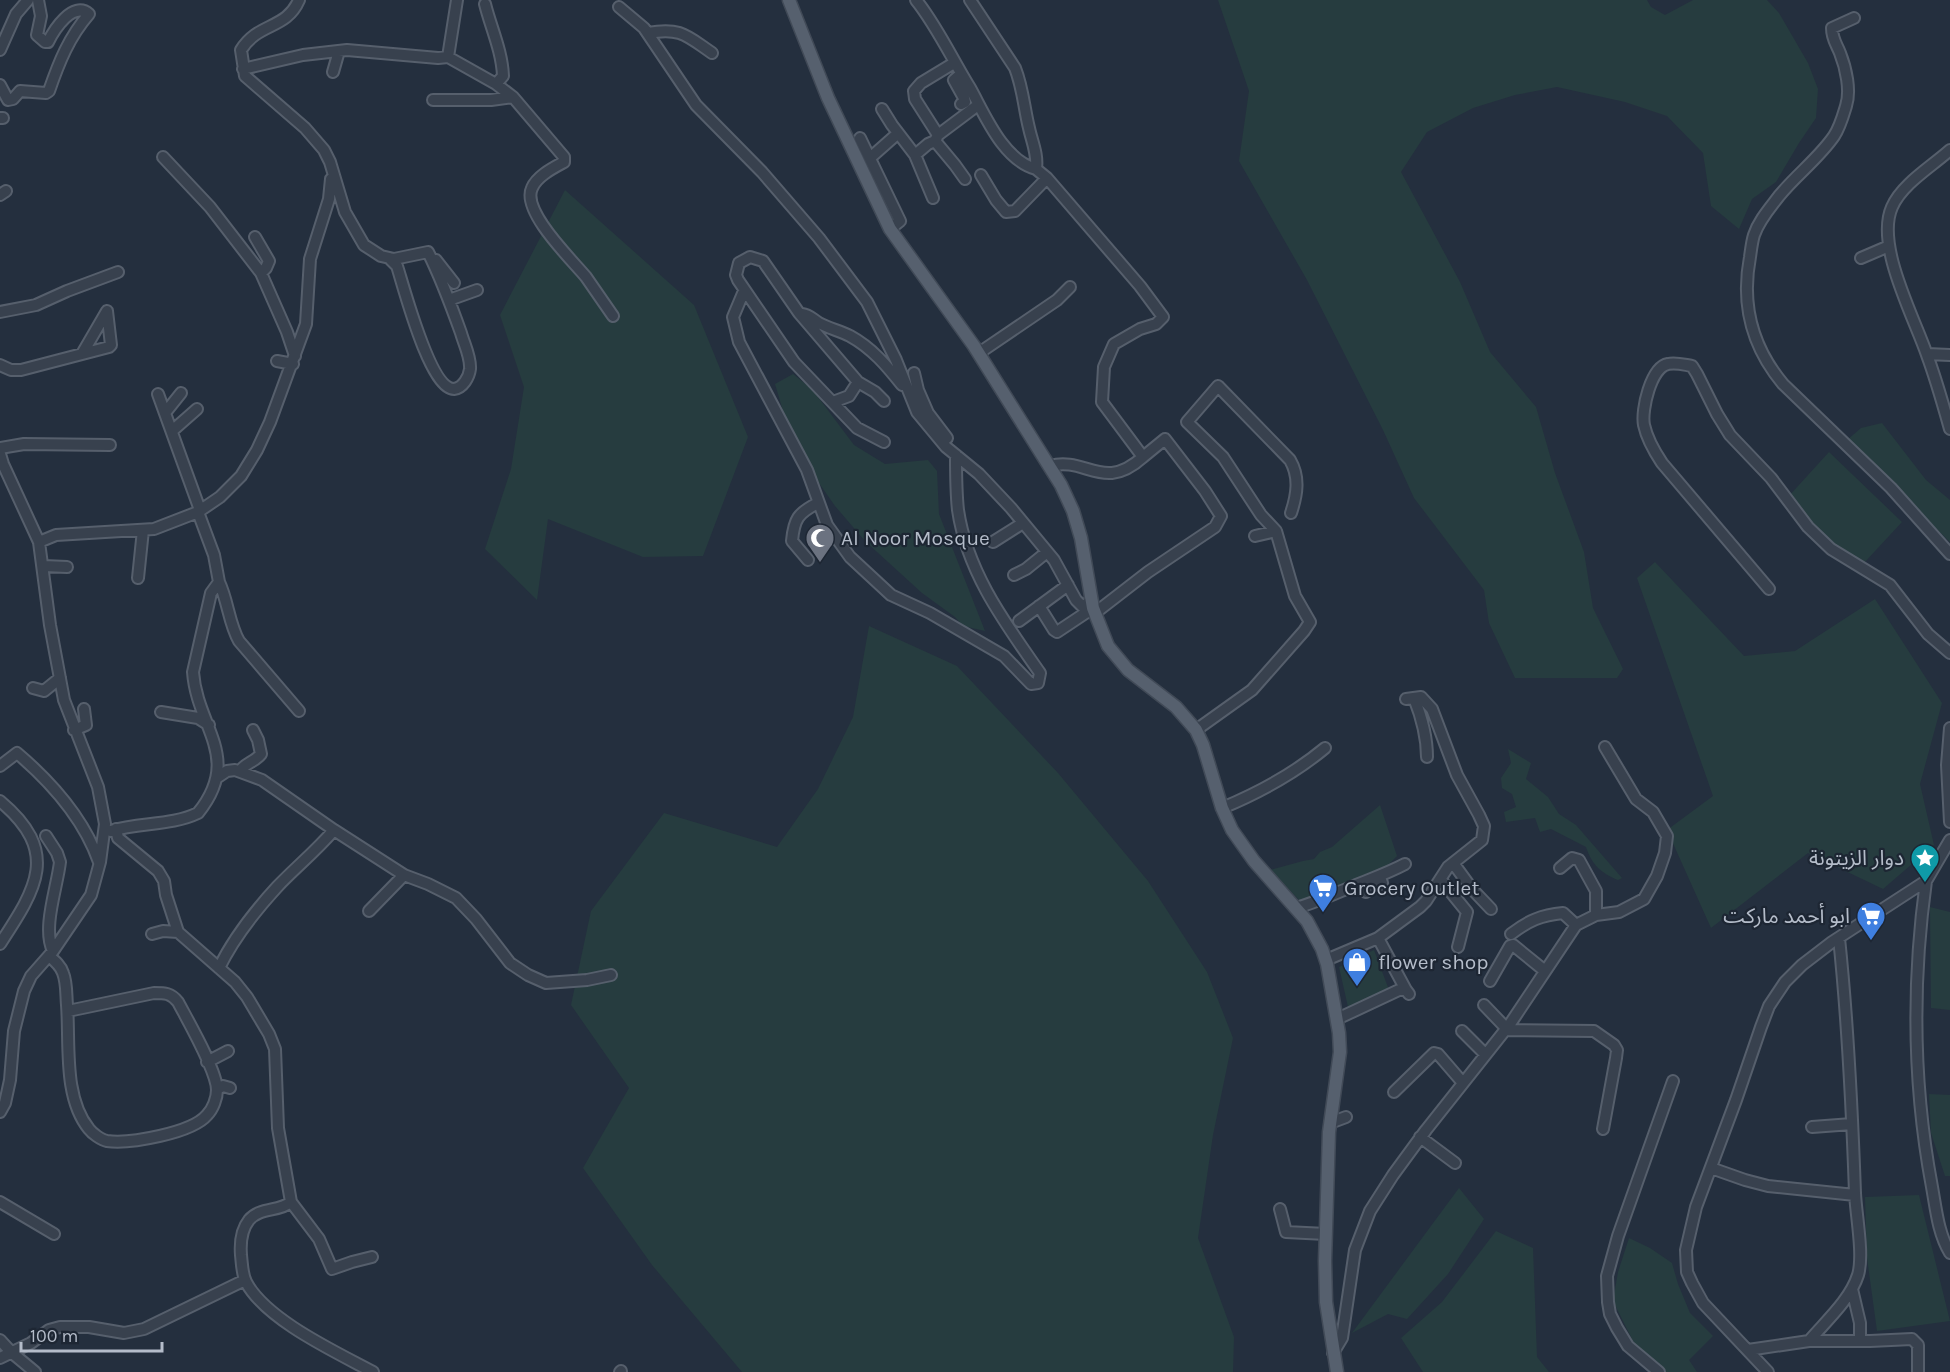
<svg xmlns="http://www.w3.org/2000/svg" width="1950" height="1372" font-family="Karla,'Noto Sans Arabic',sans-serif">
<rect width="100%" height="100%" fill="#242f3e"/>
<path fill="#263c3f" d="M1218,0H1647L1651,7L1665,15L1693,0H1767L1779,13L1808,63L1818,89L1816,118L1799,143L1776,182L1752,199L1739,229L1711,206L1703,153L1667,116L1625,102L1557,87L1515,95L1473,108L1427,132L1401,172L1460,282L1490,352L1536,407L1555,473L1584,552L1593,608L1623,669L1617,678H1515L1489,623L1484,590L1414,498L1383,430L1307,280L1239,161L1249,91Z
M565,190L694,305L748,437L703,556L643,557L548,519L537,600L485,549L511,469L524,387L500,315Z
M793,374L812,389L854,445L885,464L928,460L937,471L939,514L985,631L963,626L955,617L922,593L865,541L835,506L812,473L786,421L775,384Z
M1882,423L1926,480L1950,500V542L1846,441L1861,428Z
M1829,452L1902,522L1864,563C1833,546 1810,525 1788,497Z
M1655,562L1744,656L1795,651L1875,599L1942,703L1920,784L1934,845L1883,889L1808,853L1711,928L1667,830L1713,796L1637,578Z
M869,626L957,666L1058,773L1148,881L1207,972L1233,1038L1213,1135L1198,1238L1234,1337L1233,1372H742L652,1265L583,1168L629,1088L571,1005L591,911L664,813L777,847L818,789L853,717Z
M1508,749L1531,763L1526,779L1548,797L1559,814L1576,825L1622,878L1618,880C1601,873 1592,865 1586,847L1551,829L1540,832L1535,818L1506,822L1504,812L1516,807L1512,794L1502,788L1501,778L1511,763Z
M1380,805L1397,856L1386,867L1301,902L1270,870L1303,861L1314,859L1320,852L1332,847Z
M1930,907L1950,912V1010L1931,1008Z
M1374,950L1389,990L1348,1007L1339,967Z
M1929,1094L1950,1095V1176H1945L1931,1133Z
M1459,1188L1484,1219L1448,1274L1407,1319L1388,1314L1352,1333Z
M1919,1195L1950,1321L1877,1331L1867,1258L1865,1197Z
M1496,1231L1533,1248L1537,1357L1549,1372H1423L1401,1338L1442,1302Z
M1629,1238L1650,1248L1672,1263L1678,1284L1690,1313L1713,1336L1689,1360L1697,1372H1665L1634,1343L1613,1301L1618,1272Z"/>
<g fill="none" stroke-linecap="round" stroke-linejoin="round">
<g stroke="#565f6c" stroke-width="14">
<path id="minor" d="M299,0C286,30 258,22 241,50L245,76L305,128L324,150L330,162L345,212L364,245L381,256L394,259L428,252C441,278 451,305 461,333C464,344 471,357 470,369C469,377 463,388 454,389C430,389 404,288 397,266L389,258
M916,0C937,26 952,59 970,88C985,115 1003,160 1036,169C1038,154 1032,142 1029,128C1024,108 1023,88 1015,68L970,0
M485,4C491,28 502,51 503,76L496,84
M619,7L644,28L696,105L762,172L819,238L867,302L896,360L917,412L946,447L979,474L1011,508L1054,560L1076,600L1082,606L1091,602
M1854,18L1832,28C1832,39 1836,43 1840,53C1846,68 1851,91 1846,106C1843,116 1840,127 1834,136C1819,158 1796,175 1779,196C1770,208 1759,220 1754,235C1752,241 1751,250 1750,257C1741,304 1752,347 1783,384L1891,488L1950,554
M648,33C681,27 687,36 712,53
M0,50L16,14L28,0
M448,57L457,0
M243,69L303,55L347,50L438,58L448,57L496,84L513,97L564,157V162C553,168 537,176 532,188C521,211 572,260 586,277C595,290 604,303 613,316
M333,72L339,51
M0,85L8,100L13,99L20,91L46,93L49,91C59,62 69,37 89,14C73,0 54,30 48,42H45L37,35L41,16L38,0
M433,100H491L513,97
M961,104L965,102L964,98L954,80L961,74
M882,109L892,125L915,155
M0,118H3
M938,135L915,99L914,91L921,83L954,63
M860,138L900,221L890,229
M1950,150C1931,167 1902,184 1892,207C1875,245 1914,317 1927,355C1936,379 1943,404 1950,429
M163,157L210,207L261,273L287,332L295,356
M870,158L896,135
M1036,169L1047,178L1140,286L1163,317L1156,324L1140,329L1114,344L1104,367L1102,402L1143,457C1103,493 1086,456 1050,466
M981,175L996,200L1006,212L1015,211L1047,178
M965,179L955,165L935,141L938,135L978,105
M0,195L6,191
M933,198L915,155L928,144L935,141
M255,237L269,261L266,268L261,273
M1861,258L1889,246
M436,260L454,283
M744,291L733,317L739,342L807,470L827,525L850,557L891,595L930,613L1004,656L1031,684L1038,683L1040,673C1005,623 967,572 958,510C956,492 956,473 956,455
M449,300L477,290
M0,312L36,305L67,291L118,272
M802,314C810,315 812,319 819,323C828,328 840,331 850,336C872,348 887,366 902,385
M979,353L1057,300L1070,287
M1927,354L1950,355
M277,361L293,364
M0,365L11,370H21L109,347L111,345L107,311L82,354
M914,373L918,390L928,413L947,438
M158,394L200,510
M884,401L875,392L858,382L799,313L763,261L750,257L739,263L736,275L738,280L794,362L857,428L884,442
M833,402L849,396L858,382
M165,413L181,393
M172,431L197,409
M0,448L24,444L110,445
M0,454L3,464L39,542L50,625L64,700L98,787L105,824L100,862L91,895L53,951L31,976L24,991L14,1031L10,1080L5,1103L0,1112
M1276,531L1261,515L1223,457L1187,422L1218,386L1290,460C1300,477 1297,495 1291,513
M39,542L56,535L154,529L198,512L220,497L241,476L257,450L270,422L306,324L310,259L329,199L331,179
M993,542L1023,523
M808,560L792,541C794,519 798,513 818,503
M44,566L67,567
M1014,575L1026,569L1047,552
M138,578L143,530
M219,582C228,601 229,624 239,641L299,711
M1769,589L1662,463C1654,451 1647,439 1644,425C1641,410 1651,367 1668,364C1676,362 1685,365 1692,366L1697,374L1717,414L1730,435L1771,478L1808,527L1831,549L1890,585L1928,634L1950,653
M1039,606L1054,630L1057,632L1093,608
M1095,613L1148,572L1215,527L1221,516L1205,491L1165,439L1143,457
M1019,621L1068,585
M33,688L44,691L60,678
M1414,698C1422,718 1427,736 1427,757
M161,712L198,718L209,725
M1950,728L1947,765L1950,822
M74,730L86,725L84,709
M1196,730L1252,690L1304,631L1310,622L1295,596L1276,531L1255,536
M0,766L17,753C51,782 84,819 99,862
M240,771C245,763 255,762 261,754L258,740L253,730
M218,777L227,771L235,770L262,780L334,830L404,875L428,884L456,898L476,919L510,963L528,975L546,983L587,980L611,975
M0,801C61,852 36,889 0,944
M1222,808C1258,793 1295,773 1325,748
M116,829L118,838L158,871L164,881L166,895L178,932L235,982L247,997L269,1034L275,1049L278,1128L291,1202C279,1212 260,1207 249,1220C241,1230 240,1242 241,1255C242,1264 242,1274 246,1282C266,1320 336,1352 373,1372
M111,831C139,822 171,826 198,813C243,757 197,728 193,672L211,593L219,582L214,555L198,512
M46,836L57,853L60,862C57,888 42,928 53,951
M1453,863L1472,889L1491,909
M1560,868L1572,858L1579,860L1596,891V915
M1441,880L1467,912L1458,947
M1926,881C1912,982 1913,1086 1932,1187C1936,1209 1938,1233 1950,1253
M1366,892L1382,883L1380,877
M1296,908C1314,903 1331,895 1349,888C1368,880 1386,874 1405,864
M369,911L404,875
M152,934L163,931L178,932
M1511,934C1528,921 1541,915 1563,913L1576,925
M1378,938L1406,990
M49,956C55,961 61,966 63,973C67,983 66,995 67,1005C70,1044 63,1097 89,1129C92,1133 101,1140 107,1141C130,1144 192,1133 207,1115C213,1109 217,1098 217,1090C217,1071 188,1021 178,1002C171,993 165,993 154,993L68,1011
M1326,960L1378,938L1420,907L1426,901L1448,867L1482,840L1484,826L1479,815L1457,775L1432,709L1421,697L1406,699
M219,968C233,939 255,911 277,887C296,867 315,852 334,830
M1490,981L1510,946L1513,945L1545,971
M1484,1005L1506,1028
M1337,1019L1399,990H1406L1409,994
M1505,1030L1594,1031L1614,1045L1617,1050L1616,1058L1603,1129
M1462,1031L1485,1054
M207,1062L228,1051
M217,1089L223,1086L230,1088
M1394,1092L1434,1053L1438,1054L1463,1083
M1330,1123L1346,1117
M1812,1127L1852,1124
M1420,1137L1455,1163
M1711,1168L1745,1180L1768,1186L1855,1195
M0,1202L54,1234
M291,1202L319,1239L332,1269L352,1262L372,1257
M1280,1209L1286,1232L1326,1234
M1852,1289L1860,1323V1341
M0,1340L11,1352L35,1372
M1809,1341H1870L1912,1339L1918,1345V1372
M1748,1350L1809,1341C1826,1321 1850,1300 1858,1275C1864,1255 1856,1215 1855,1193C1852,1108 1848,1023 1839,938
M1333,1353L1342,1338L1355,1250L1370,1211L1393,1175L1426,1130L1510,1024L1576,925L1596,915L1619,912L1644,899L1657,876L1665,853L1667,836L1653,812L1636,799L1605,747
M0,1358L31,1343L49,1330L60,1327H89L124,1333L144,1329L245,1280
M620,1372L621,1371
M1659,1372L1628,1346L1617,1328L1610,1314L1608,1302L1607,1276L1618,1236L1673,1081
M1768,1372L1703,1303L1692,1283L1687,1272L1686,1250L1696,1207L1736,1100L1761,1027L1769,1006L1785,982L1802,965L1832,942L1926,881L1950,840"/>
</g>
<g stroke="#414a57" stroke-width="15">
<path id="major" d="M789,0L828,98L890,229L974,346L1061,485L1073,511L1081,538L1093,608L1108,646L1128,670L1176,707L1196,730L1203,745L1222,808L1232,830L1254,861L1307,921L1322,949L1327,964L1339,1033L1340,1052L1329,1132L1325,1261L1326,1302L1337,1372"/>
</g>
<use href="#minor" stroke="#38414e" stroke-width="10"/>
<use href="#major" stroke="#56606e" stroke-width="12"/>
</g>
<defs>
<g id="mosque-pin" transform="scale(1.5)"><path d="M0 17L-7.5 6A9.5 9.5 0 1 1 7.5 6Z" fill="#6b7280" stroke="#1d2633"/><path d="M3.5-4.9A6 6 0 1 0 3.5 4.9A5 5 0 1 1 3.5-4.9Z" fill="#fff"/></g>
<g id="sight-pin" transform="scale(1.5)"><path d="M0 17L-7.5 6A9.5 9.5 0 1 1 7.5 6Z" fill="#0f9aa8" stroke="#1d2633"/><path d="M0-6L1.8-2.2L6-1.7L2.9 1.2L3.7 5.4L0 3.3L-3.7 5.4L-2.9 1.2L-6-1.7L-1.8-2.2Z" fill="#fff"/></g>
<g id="supermarket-pin" transform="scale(1.5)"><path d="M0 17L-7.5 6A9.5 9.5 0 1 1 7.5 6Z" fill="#3f7fe0" stroke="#1d2633"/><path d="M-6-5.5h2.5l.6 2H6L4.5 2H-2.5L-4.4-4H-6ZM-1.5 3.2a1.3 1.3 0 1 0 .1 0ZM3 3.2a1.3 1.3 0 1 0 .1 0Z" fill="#fff"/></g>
<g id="shop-pin" transform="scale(1.5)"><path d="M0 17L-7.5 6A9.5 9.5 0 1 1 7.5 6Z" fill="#3f7fe0" stroke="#1d2633"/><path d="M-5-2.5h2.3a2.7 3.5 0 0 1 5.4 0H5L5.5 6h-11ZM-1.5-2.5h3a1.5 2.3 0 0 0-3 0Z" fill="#fff"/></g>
</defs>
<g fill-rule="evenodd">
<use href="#mosque-pin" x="820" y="538"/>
<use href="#sight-pin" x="1925" y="858"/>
<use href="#supermarket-pin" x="1323" y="888"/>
<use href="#supermarket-pin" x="1871" y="916"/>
<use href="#shop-pin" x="1357" y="962"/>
</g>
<g text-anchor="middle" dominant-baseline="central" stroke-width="4.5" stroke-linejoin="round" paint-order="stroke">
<g font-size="21" fill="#b4bcc9" stroke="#1d2633" text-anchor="start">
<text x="841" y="538">Al Noor Mosque</text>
<text x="1904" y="858" text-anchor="end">دوار الزيتونة</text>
<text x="1344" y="888">Grocery Outlet</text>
<text x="1850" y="916" text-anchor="end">ابو أحمد ماركت</text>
<text x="1378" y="962">flower shop</text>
</g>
</g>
<path d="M21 1342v9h141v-9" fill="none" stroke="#b4bcc9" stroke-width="3"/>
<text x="30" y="1342" font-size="18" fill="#b4bcc9" stroke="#1d2633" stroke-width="4.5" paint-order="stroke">100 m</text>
</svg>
